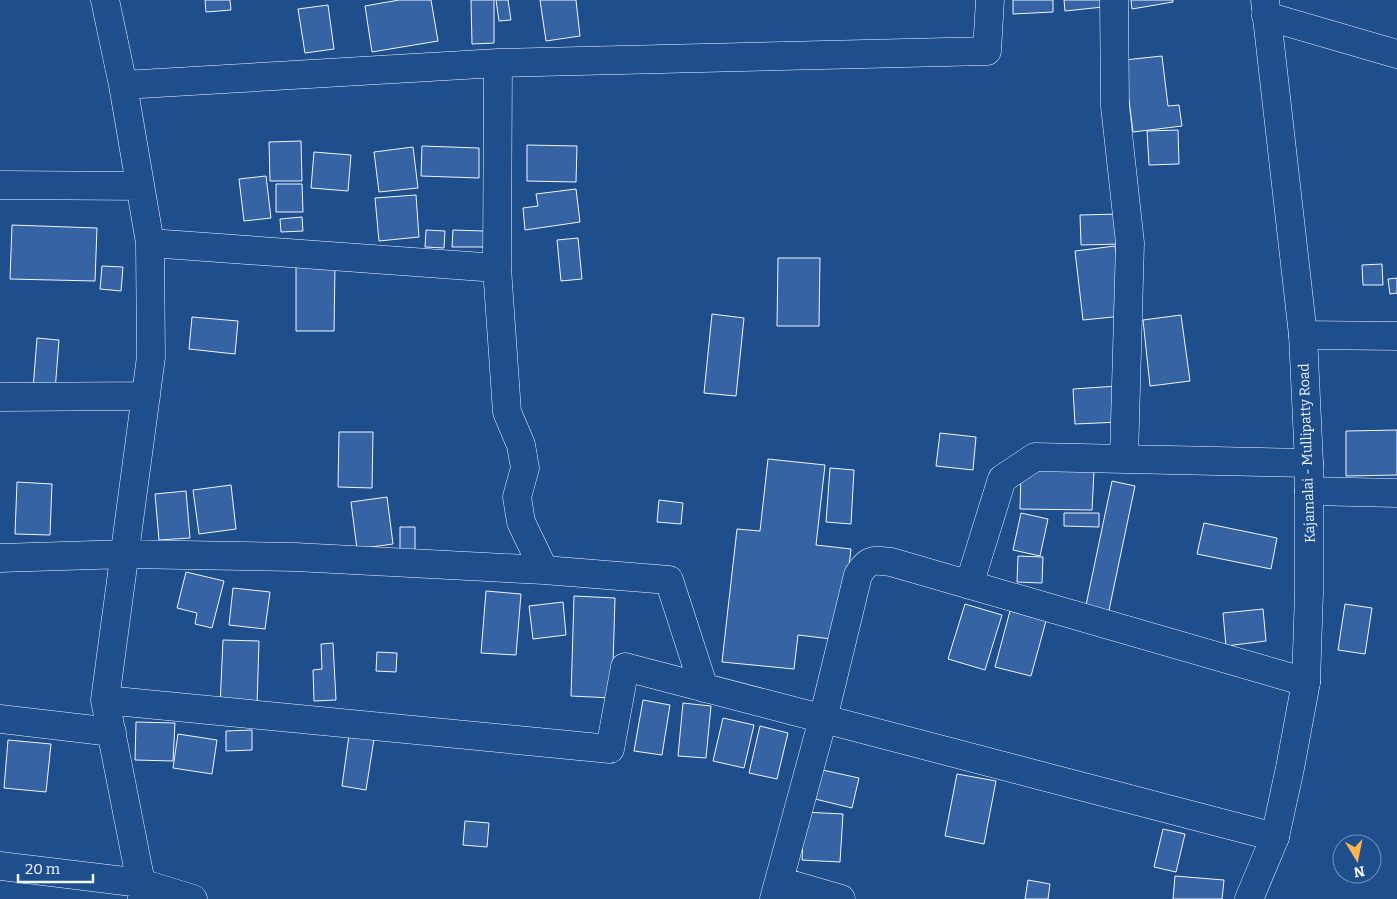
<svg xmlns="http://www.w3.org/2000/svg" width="1397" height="899" font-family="Bitter,serif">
<rect width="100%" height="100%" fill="#1f4e8c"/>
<path fill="#3563a3" stroke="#f2f6ff" d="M205,0H230L231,10L206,12Z
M399,0H431L438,41L372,52L365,6Z
M471,0H494V43L472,44Z
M496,0H508L511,20L499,21Z
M540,0H576L580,36L546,41Z
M1013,0H1053V12L1013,14Z
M1064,0H1102L1103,7L1065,11Z
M1131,0H1173V2L1132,9Z
M328,5L334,49L305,53L298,9Z
M1162,56L1168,106L1179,105L1182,126L1133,132L1124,60Z
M1178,130L1179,164L1149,165L1147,131Z
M301,141L302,181H270L269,142Z
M527,145L577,146L576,182L527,181Z
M422,146L479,148V178L421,176Z
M413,147L418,188L379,192L374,152Z
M314,152L351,155L348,191L311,188Z
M266,176L271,218L244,221L239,179Z
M276,184H302L303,212H276Z
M576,189L580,222L525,230L523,208L538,206L536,194Z
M416,195L419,237L379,241L375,198Z
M1119,214L1121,244L1081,245L1080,215Z
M302,217L303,231L281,232L280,219Z
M12,225L97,228L95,281L10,279Z
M426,230L445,231L444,248L425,247Z
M453,230L484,231V247H452Z
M578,238L582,279L561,281L557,240Z
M1115,246L1123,316L1083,320L1075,251Z
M778,258H820L819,326H777Z
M1382,264L1383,285H1363L1362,265Z
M296,265H335L334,331H296Z
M102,266L123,267L121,291L100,289Z
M1397,278V293L1390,294L1388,279Z
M712,314L744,318L736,396L704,393Z
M1181,315L1190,381L1150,386L1143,320Z
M192,317L238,321L235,354L189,349Z
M37,338L59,340L55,391L33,389Z
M1118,386L1120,422L1075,424L1073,389Z
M1397,430V475L1346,476V431Z
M339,432H373L372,488L338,487Z
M940,433L976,437L973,470L936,466Z
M768,459L825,465L816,545L851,549L840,640L798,635L794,669L722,662L737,529L760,531Z
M830,468L854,470L851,524L826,522Z
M1021,469L1094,471L1092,510L1020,509Z
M1112,481L1135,486L1108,615L1085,610Z
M17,482L52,484L50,535L15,534Z
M231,485L236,529L199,534L193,490Z
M186,491L190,538L159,540L155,494Z
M387,497L393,544L357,549L351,502Z
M659,500L683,503L681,524L657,522Z
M1021,513L1048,519L1040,556L1013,550Z
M1064,513H1099V527L1064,526Z
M1204,523L1277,538L1271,569L1197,554Z
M400,527H415V555L400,556Z
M1018,556L1043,557L1042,583L1017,582Z
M186,572L224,581L212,628L195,624L197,613L177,608Z
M233,588L270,592L265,629L229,625Z
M486,591L521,594L516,655L481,653Z
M574,596L615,598L612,698L571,696Z
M563,602L566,635L533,639L529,606Z
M965,604L1002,615L985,670L948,659Z
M1345,604L1372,608L1365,654L1338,650Z
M1263,609L1266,641L1226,646L1223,613Z
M1010,611L1046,621L1031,676L995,667Z
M223,640L259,641L257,706L220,705Z
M333,643L336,700L314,701L313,670L322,669L321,644Z
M377,652L397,653L396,672L376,671Z
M643,700L670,705L662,755L634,751Z
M683,703L711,706L706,758L678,756Z
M723,718L754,725L744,768L713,761Z
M136,722L175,723L173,761L135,760Z
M760,726L788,733L777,779L749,773Z
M252,730V750L226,751V731Z
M178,734L217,740L212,774L173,768Z
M349,735L374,739L366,790L342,786Z
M8,740L51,744L46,792L4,788Z
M818,769L859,778L852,808L811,798Z
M957,774L996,781L984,844L945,836Z
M804,812L843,814L840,862L802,860Z
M465,821L489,823L487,847L463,845Z
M1163,829L1185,834L1176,872L1154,867Z
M1175,876L1224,880L1222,899H1173Z
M1028,880L1050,884L1048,899H1025Z"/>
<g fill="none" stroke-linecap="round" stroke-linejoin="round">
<g stroke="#f2f6ff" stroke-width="29">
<path id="minor" d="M105,0L123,85L150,243L151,357L105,700L141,883L193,899
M1114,0L1115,106L1130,243L1124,458
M1266,16L1397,54
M123,85L498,63
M0,185L140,186
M150,243L497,268
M1303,335L1397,336
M0,397L146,396
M1309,491L1397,493
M0,558L126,554L295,557L544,570
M969,585L1002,479L1035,457L1309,463
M704,688L669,580L544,570L521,522L517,497L525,468L521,445L507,412L497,268L498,63L987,51L990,0
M105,700L610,749L625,667L1275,837
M0,719L112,732
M0,866L141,883L142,899
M779,881L841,899
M774,899L823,719L858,575C869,558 873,560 891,562L1306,682"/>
</g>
<g stroke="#f2f6ff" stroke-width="29">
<path id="major" d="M1249,899L1275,837L1290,768L1306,682L1309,592V463L1303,335L1265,0"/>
</g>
<use href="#minor" stroke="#1f4e8c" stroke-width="28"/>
<use href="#major" stroke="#1f4e8c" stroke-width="28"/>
</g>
<g text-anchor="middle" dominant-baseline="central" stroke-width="4" stroke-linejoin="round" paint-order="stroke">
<g font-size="14" fill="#f2f6ff" stroke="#1f4e8c">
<text transform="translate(1307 453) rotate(-92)">Kajamalai - Mullipatty Road</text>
</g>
</g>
<g transform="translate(1357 859) rotate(170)"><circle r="24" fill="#1f4e8c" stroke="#7391ba"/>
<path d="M0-4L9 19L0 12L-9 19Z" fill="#ffb74d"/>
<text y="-8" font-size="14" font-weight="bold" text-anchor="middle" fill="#f2f6ff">N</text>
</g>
<path d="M18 874v8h75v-8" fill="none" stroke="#f2f6ff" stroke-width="2.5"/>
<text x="25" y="874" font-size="15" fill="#f2f6ff" stroke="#1f4e8c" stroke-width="4" paint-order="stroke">20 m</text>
</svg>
